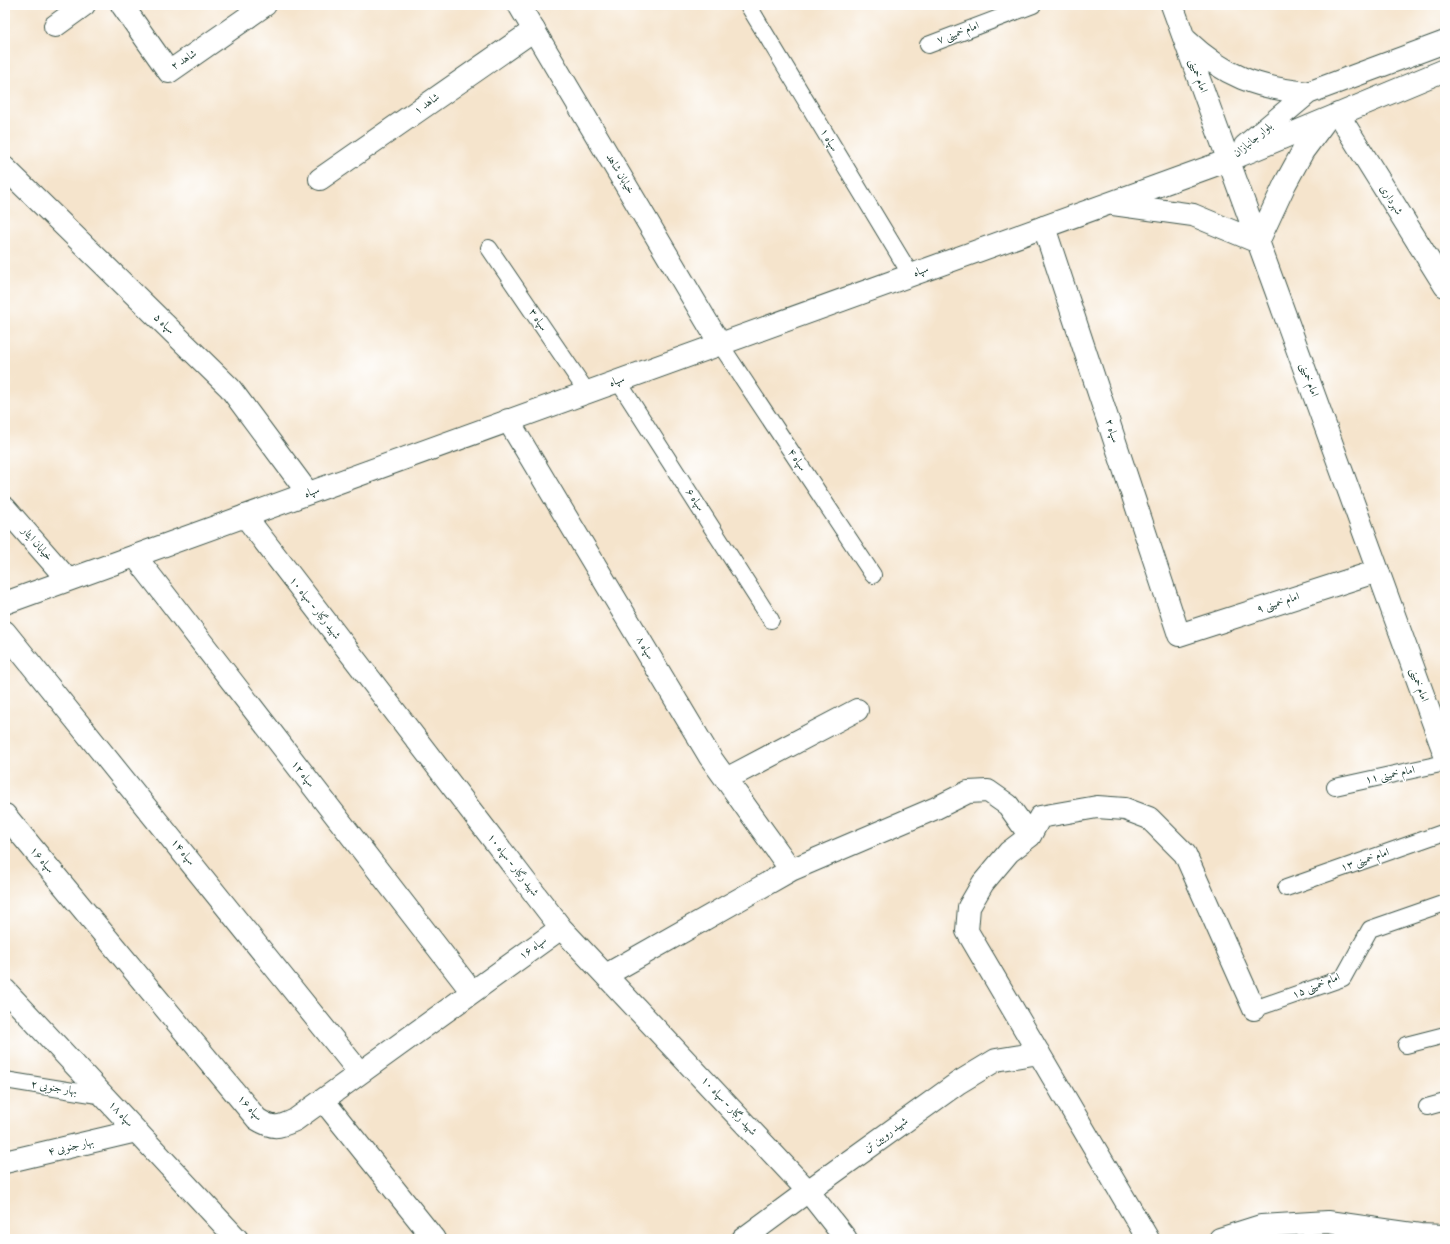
<svg xmlns="http://www.w3.org/2000/svg" width="1450" height="1244" font-family="'IM FELL English',Amiri,serif">
<rect width="100%" height="100%" fill="#fff"/>
<filter id="ink" filterUnits="userSpaceOnUse"><feTurbulence type="fractalNoise" baseFrequency=".025" numOctaves="2"/><feDisplacementMap in="SourceGraphic" scale="8" xChannelSelector="R" yChannelSelector="G"/><feConvolveMatrix kernelMatrix="1 2 1 2 8 2 1 2 1" color-interpolation-filters="sRGB"/></filter>
<filter id="wash" filterUnits="userSpaceOnUse"><feTurbulence type="fractalNoise" baseFrequency=".012" numOctaves="4" result="noise"/><feDisplacementMap in="SourceGraphic" scale="16" xChannelSelector="R" yChannelSelector="G"/><feGaussianBlur stdDeviation="0.9" result="paint"/><feColorMatrix in="noise" values="0 0 0 0 0 0 0 0 0 0 0 0 0 0 0 0 0 1.4 0 .05"/><feComposite in="paint" operator="in"/></filter>
<g filter="url(#wash)">
<rect width="100%" height="100%" fill="#f5e4cc"/>
</g>
<g filter="url(#ink)">
<g fill="none" stroke-linecap="round" stroke-linejoin="round">
<g stroke="#3f564b" stroke-width="18">
<path id="lane" d="M748,5L911,275
M928,45L1033,5
M489,248L587,392
M720,344L873,575
M618,381L771,620
M1335,787L1445,763
M1286,888L1445,832
M1254,1009L1343,978L1370,929L1445,903
M1406,1045L1445,1035
M5,1080L104,1096
M1427,1107L1445,1102"/>
</g>
<g stroke="#3f564b" stroke-width="24">
<path id="street" d="M122,5L169,72L265,5
M55,26L84,5
M1338,114L1445,286
M5,168L230,388L308,493
M320,179L534,30
M1044,227L1179,635L1378,571
M508,420L710,757L791,870
M245,516L561,928L808,1191L846,1239
M135,556L472,992
M5,632L360,1073
M726,779L857,710
M5,815L257,1119C273,1129 278,1128 295,1120L561,928
M606,975L791,870L936,808L968,792L988,791L1008,805L1030,836
M5,990L237,1239
M323,1100L434,1239
M5,1162L136,1131
M743,1239L808,1191L958,1083L996,1060L1039,1053
M1148,1239L967,931L969,907L983,883L1009,852L1030,836L1040,817L1097,807L1125,809L1149,818L1185,854L1254,1009
M1220,1239L1261,1226L1328,1222L1420,1235L1445,1236"/>
</g>
<g stroke="#3f564b" stroke-width="24">
<path id="secondary" d="M519,5L720,344
M1172,5L1445,755
M1186,40C1224,76 1257,88 1308,93
M1245,146L1308,93L1445,42
M1113,204L1193,215L1258,242L1285,184L1303,151L1326,120
M5,508L68,580
M5,603L1229,160L1445,70"/>
</g>
<use href="#lane" stroke="#fff" stroke-width="16"/>
<use href="#street" stroke="#fff" stroke-width="22"/>
<use href="#secondary" stroke="#fff" stroke-width="22"/>
</g>
</g>
<g text-anchor="middle" dominant-baseline="central" stroke-width="3" stroke-linejoin="round" paint-order="stroke">
<g font-size="11" fill="#1f3d34" stroke="#fff">
<text transform="translate(958 33) rotate(-21)">امام خمینی ۷</text>
<text transform="translate(184 60) rotate(-32)">شاهد ۲</text>
<text transform="translate(1198 76) rotate(70)">امام خمینی</text>
<text transform="translate(427 104) rotate(-35)">شاهد ۱</text>
<text transform="translate(829 140) rotate(59)">سپاه ۱</text>
<text transform="translate(1253 140) rotate(-40)">بلوار جانبازان</text>
<text transform="translate(620 174) rotate(59)">خیابان شاهد</text>
<text transform="translate(1391 200) rotate(58)">شهرداری</text>
<text transform="translate(921 271) rotate(-20)">سپاه</text>
<text transform="translate(538 320) rotate(56)">سپاه ۳</text>
<text transform="translate(164 324) rotate(44)">سپاه ۵</text>
<text transform="translate(1309 380) rotate(70)">امام خمینی</text>
<text transform="translate(617 381) rotate(-20)">سپاه</text>
<text transform="translate(1112 431) rotate(72)">سپاه ۲</text>
<text transform="translate(797 460) rotate(57)">سپاه ۴</text>
<text transform="translate(312 492) rotate(-20)">سپاه</text>
<text transform="translate(695 500) rotate(57)">سپاه ۶</text>
<text transform="translate(37 544) rotate(49)">خیابان ایثار</text>
<text transform="translate(1278 603) rotate(-18)">امام خمینی ۹</text>
<text transform="translate(315 608) rotate(52)">شهید رگبار - سپاه ۱۰</text>
<text transform="translate(645 648) rotate(59)">سپاه ۸</text>
<text transform="translate(1419 685) rotate(70)">امام خمینی</text>
<text transform="translate(303 774) rotate(52)">سپاه ۱۲</text>
<text transform="translate(1390 775) rotate(-12)">امام خمینی ۱۱</text>
<text transform="translate(183 852) rotate(51)">سپاه ۱۴</text>
<text transform="translate(42 860) rotate(50)">سپاه ۱۶</text>
<text transform="translate(1365 860) rotate(-19)">امام خمینی ۱۳</text>
<text transform="translate(513 865) rotate(52)">شهید رگبار - سپاه ۱۰</text>
<text transform="translate(533 948) rotate(-36)">سپاه ۱۶</text>
<text transform="translate(1316 986) rotate(-22)">امام خمینی ۱۵</text>
<text transform="translate(54 1088) rotate(9)">بهار جنوبی ۲</text>
<text transform="translate(729 1106) rotate(47)">شهید رگبار - سپاه ۱۰</text>
<text transform="translate(250 1108) rotate(47)">سپاه ۱۶</text>
<text transform="translate(121 1114) rotate(47)">سپاه ۱۸</text>
<text transform="translate(886 1135) rotate(-36)">شهید رویین تن</text>
<text transform="translate(71 1147) rotate(-13)">بهار جنوبی ۴</text>
</g>
</g>
<rect width="1450" height="1244" fill="none" stroke="#fff" stroke-width="20"/>
</svg>
